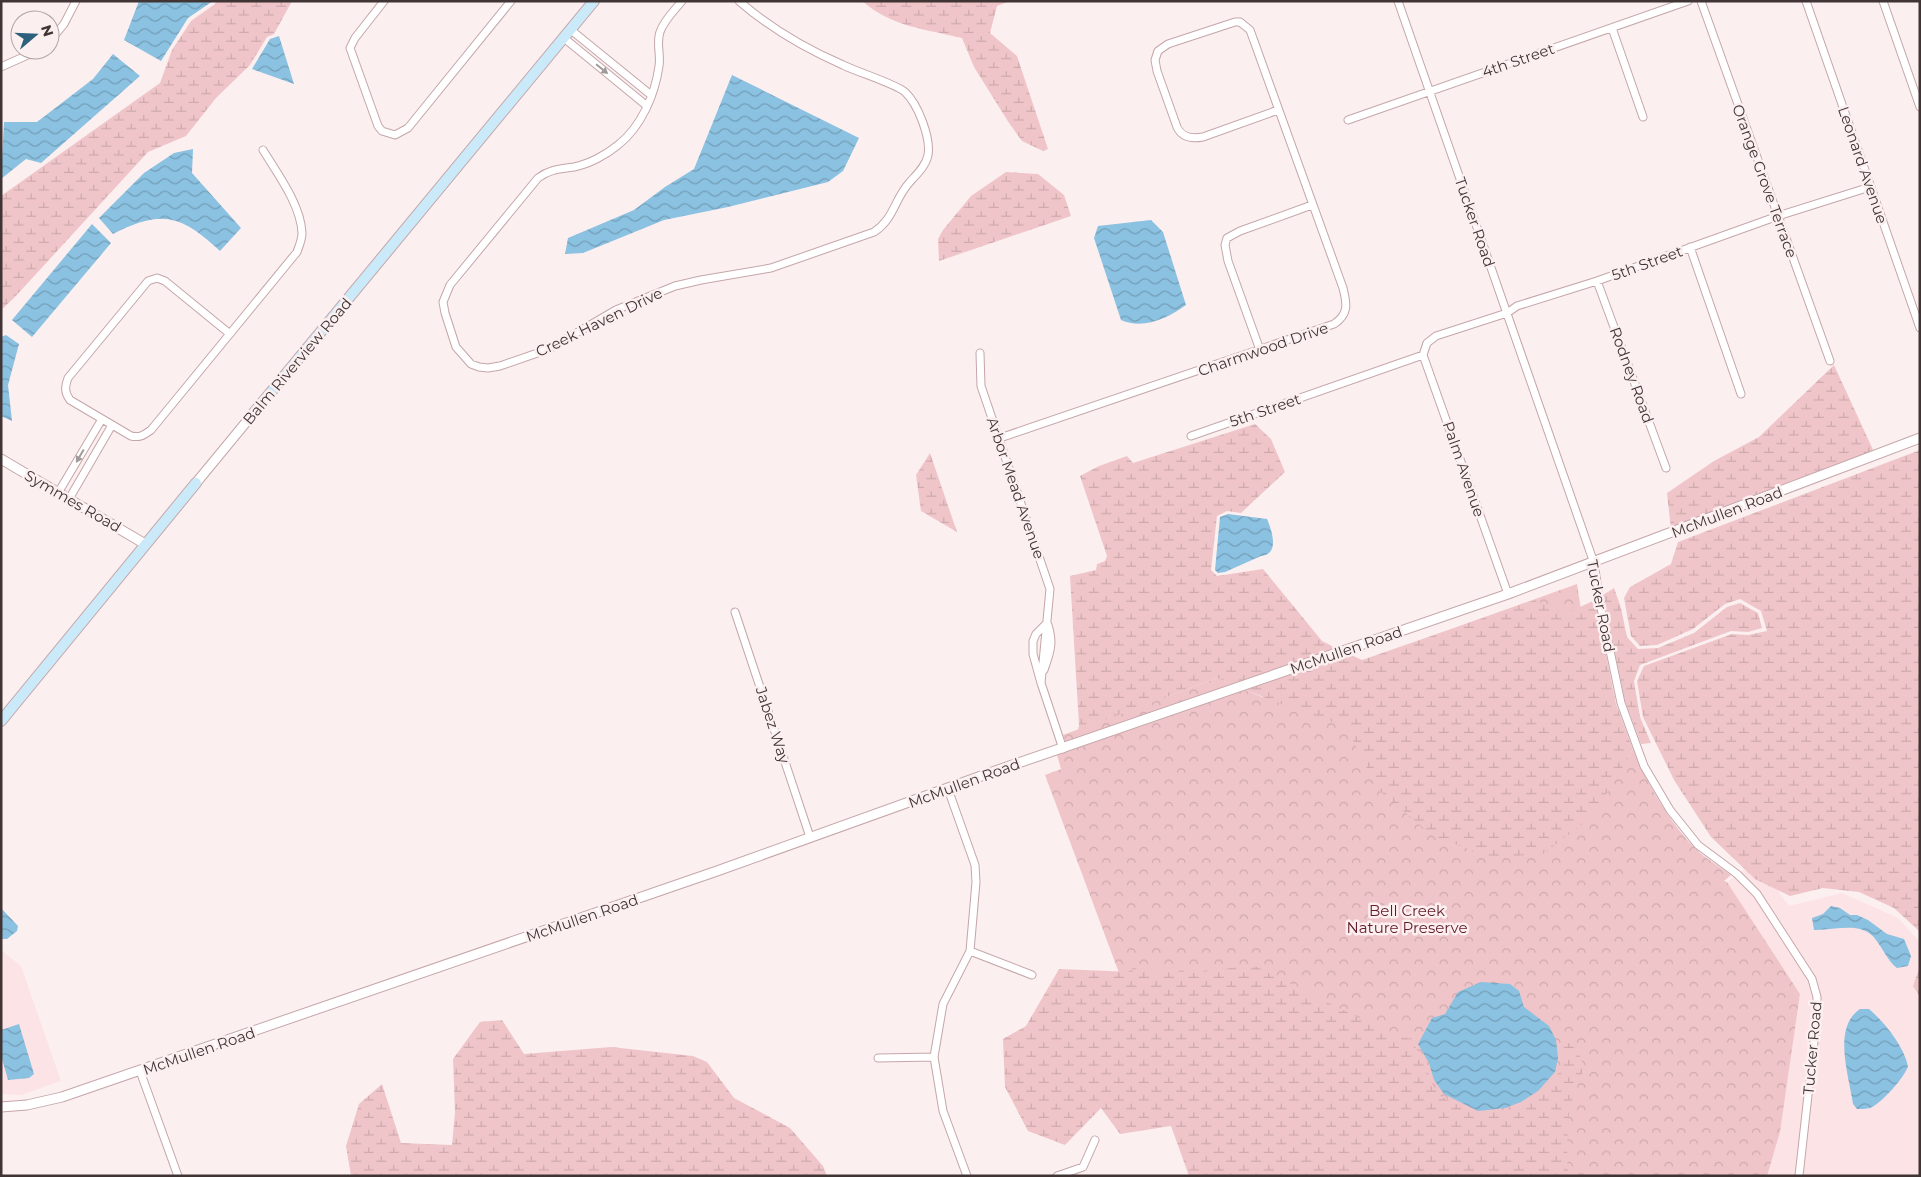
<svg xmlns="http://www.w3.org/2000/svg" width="1921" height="1177" font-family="Montserrat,sans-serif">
<defs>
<pattern id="forest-crowns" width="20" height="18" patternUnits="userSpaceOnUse" patternTransform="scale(1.25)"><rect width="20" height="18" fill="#efc5c9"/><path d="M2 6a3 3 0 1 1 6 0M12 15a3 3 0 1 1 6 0" fill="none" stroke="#ceaaad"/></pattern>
<pattern id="wetland-marsh" width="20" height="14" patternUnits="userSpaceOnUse" patternTransform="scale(1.25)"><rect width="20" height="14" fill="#efc5c9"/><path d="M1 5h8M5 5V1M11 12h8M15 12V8" fill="none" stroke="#ceaaad"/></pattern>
<pattern id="water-waves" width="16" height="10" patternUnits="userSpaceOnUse" patternTransform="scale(1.25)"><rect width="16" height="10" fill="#8bc1e1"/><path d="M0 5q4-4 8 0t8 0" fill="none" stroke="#739eb7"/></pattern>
</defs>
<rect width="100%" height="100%" fill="#fceff0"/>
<path fill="#fce3e6" d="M1756,861L1789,906L1842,893L1898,918L1920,942V1176H1767L1780,1132L1800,994L1727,882Z
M1,950L21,966L61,1081L21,1095L1,1094Z"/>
<path fill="url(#forest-crowns)" d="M1577,584L1592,682L1624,764L1633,749C1644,779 1671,824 1694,847C1704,858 1719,866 1731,875L1724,881L1727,882L1800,994L1780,1132L1767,1176H1195L1045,775L1061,769L1057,755L1245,690L1262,697Z
M1217,678L1233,685L1066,743L1063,735Z"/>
<path fill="url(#wetland-marsh)" d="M216,1H292L274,34L267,37L250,65L216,98L186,136L148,152L14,298L1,310V196L160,83L172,50L191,21L215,4Z
M862,1H1010L997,6L990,33L1017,56L1048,149L1043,151L1022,141L1009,123L974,67L962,38C925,29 892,27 862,1Z
M1006,172L1038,174L1064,195L1071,216L939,261L938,239L943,230L971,196Z
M1834,365L1874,452L1671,529L1667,493L1714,461L1759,437Z
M1255,424L1271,439L1285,472L1241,513L1227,511L1217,516L1211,570L1217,576L1263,569L1322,641L1338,649L1233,685L1217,678L1078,730L1079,725L1070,576L1096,570L1097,564L1105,561L1107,556L1080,476L1099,466L1127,456L1133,463Z
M1920,450V935L1918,930L1894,908L1859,892L1823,888L1790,896L1755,879L1711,837L1674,780L1643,717L1637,681L1644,666L1732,634L1748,635L1767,631L1761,611L1740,599L1725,604L1693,629L1657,645L1640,646L1631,636L1624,598L1630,587L1671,564L1678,542Z
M930,453L957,532L921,511L916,475Z
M1614,588L1621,608L1627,637L1638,649L1658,648L1694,633L1727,607L1740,603L1758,613L1762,628L1748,632L1731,631L1640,665L1634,681L1640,717L1651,743L1641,744L1625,701L1603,595Z
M1535,600L1565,614L1595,600L1616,704L1633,749L1613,784L1589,819L1543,854L1493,858L1433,836L1377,789L1346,726L1316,717L1245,690L1349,654L1362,660Z
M1253,965L1357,1017L1404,1037L1408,1039L1419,1034L1414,1045L1426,1065L1431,1082L1440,1096L1476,1114L1505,1111L1522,1105L1541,1094L1559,1072L1562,1059L1560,1045L1575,1042L1584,1068L1569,1109L1567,1149L1568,1176H1189L1171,1126L1120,1134L1101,1108L1065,1145L1028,1131L1005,1087L1003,1039L1026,1026L1059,969L1133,972L1132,968L1195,973Z
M1920,966V997L1913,986Z
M502,1020L524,1054L611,1047L693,1056L707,1062L734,1098L790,1128L823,1166L827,1176H351L346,1146L359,1104L382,1084L401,1143L452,1145L455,1112L453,1059L480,1022Z"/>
<path fill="url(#water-waves)" d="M139,1H213L188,18L161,61L124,40Z
M279,36L294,84L252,69L270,39Z
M113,54L140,76L41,163L26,159L1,179L4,122H37L93,79Z
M732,75L859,138L843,171L828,182L728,207L664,220L583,253L565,254L568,238L634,210L665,187L694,169Z
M193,149L192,173L241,228L220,251C181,215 162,209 113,234L99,218L144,173L174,153Z
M1151,220L1163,232L1186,305C1168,318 1143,330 1121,320L1094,238L1098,226Z
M92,224L111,243L32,337L12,320Z
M6,335L19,344L8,385L12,421L1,416V337Z
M1228,514L1267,519C1272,531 1280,554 1261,556L1225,572L1218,573L1215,570L1220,517Z
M1831,906L1840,908L1850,915H1857L1868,920L1887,934L1904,939L1911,956L1908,966L1897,968C1888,961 1883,949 1876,940C1862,920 1834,931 1814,930L1812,918L1823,914Z
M1,908L18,926L17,931L7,939H1Z
M1481,982L1510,984L1519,991L1524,1007L1549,1026L1556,1040L1558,1058L1555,1072L1538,1091L1521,1102L1505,1108L1478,1111L1444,1094L1434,1080L1429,1063L1418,1044L1432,1018L1445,1014L1458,992Z
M1860,1009H1869C1885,1023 1903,1045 1908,1066C1905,1077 1881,1104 1870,1108C1866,1109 1861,1109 1857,1109L1853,1104C1849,1075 1832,1028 1860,1009Z
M19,1024L34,1074L29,1078L8,1080L1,1055V1030Z"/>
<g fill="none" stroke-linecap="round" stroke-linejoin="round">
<g stroke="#c5a6a9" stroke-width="9">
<path id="minor" d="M384,1L355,38L350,48L378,126L382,131L395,135L408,128L511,1
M682,1C674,11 664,20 660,32C656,43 661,55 659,66C655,95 641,127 618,145C606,155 589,164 574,167C560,169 550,169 538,178L450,285L443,302L445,313L456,347L471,364L479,367L488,368L500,366L549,349L616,310L675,286L701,280L771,268L874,232C894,219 894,200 909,183C916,175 926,166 928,155C931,138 918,104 905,92C896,84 857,72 843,65C806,49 769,27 739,1
M1398,1L1594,563L1600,603L1621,703L1644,766L1670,810L1698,845L1737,874L1757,894L1812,979L1817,997V1014L1799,1176
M1701,1L1830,361
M1806,1L1920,328
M1883,1L1920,107
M1612,28L1643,117
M571,30L651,95
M564,38L647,106
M50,41L64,24L76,1
M1,67L39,50
M1348,120L1688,1
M1690,247L1741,394
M1597,281L1666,468
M230,334L165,281L157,278L148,281L68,378C65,386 64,392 70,400L131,436C140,438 144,435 151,430L297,252C299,246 302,240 302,233C301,205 277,173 263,150
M1260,350L1228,261L1225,245L1227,238L1240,231L1312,205
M980,353L981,386L1050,589L1041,683
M1191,436L1423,355
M1000,438L1334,324C1349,314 1347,304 1343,288L1250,30L1240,22H1235L1168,44L1158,51L1155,60L1157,71L1177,127C1182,138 1192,139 1203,137L1278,110
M58,493L102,419
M69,499L112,425
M1508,594L1423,355L1427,343L1436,336L1507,313L1517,306L1597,281L1778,216L1870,187
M735,612L810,837
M1047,623L1036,634L1033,641V654L1041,683L1063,749
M1044,670C1050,652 1054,644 1048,625
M948,789L975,865L976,882L970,951L943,1004L934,1057L943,1111L967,1176
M970,951L1032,975
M878,1058L934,1057
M140,1071L178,1176
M1057,1176L1083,1167L1095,1140"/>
</g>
<g stroke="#c5a6a9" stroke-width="11">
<path id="tertiary" d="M1,459L145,544
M196,483L252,415
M1,1107L27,1105L62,1097L717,871L998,770L1508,594L1920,438"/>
</g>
<g stroke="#c5a6a9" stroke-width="12">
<path id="secondary" d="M252,415L594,1
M1,721L196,483"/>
</g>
<use href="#minor" stroke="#fff" stroke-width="7"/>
<use href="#tertiary" stroke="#fff" stroke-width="9"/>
<use href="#secondary" stroke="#caeafa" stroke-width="10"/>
</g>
<defs><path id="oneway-solid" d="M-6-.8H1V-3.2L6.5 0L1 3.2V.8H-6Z" transform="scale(1.25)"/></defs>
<g fill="#a09a9a">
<use href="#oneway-solid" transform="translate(602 69) rotate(39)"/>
<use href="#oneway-solid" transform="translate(80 456) rotate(120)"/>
</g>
<g text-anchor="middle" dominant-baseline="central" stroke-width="5" stroke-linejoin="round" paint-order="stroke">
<g font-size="15" fill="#403435" stroke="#fceff0">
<text transform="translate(1518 60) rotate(-19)">4th Street</text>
<text transform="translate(1863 165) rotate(71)">Leonard Avenue</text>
<text transform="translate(1765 181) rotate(70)">Orange Grove Terrace</text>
<text transform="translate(1475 222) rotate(71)">Tucker Road</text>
<text transform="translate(1647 263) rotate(-20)">5th Street</text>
<text transform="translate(599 322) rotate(-26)">Creek Haven Drive</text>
<text transform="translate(1263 349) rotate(-19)">Charmwood Drive</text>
<text transform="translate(297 361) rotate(-50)">Balm Riverview Road</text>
<text transform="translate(1632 375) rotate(70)">Rodney Road</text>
<text transform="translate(1265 410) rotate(-19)">5th Street</text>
<text transform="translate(1464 469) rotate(71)">Palm Avenue</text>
<text transform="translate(1016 488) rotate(71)">Arbor Mead Avenue</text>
<text transform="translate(73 501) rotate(30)">Symmes Road</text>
<text transform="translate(1727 512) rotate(-21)">McMullen Road</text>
<text transform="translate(1601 606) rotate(79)">Tucker Road</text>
<text transform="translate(1346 650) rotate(-19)">McMullen Road</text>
<text transform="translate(773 725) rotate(72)">Jabez Way</text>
<text transform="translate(964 783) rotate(-20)">McMullen Road</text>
<text transform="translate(582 918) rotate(-19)">McMullen Road</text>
<text transform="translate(1812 1048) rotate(-85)">Tucker Road</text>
<text transform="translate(199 1051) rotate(-19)">McMullen Road</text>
</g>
<g font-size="15" fill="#621b2a" stroke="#fceff0">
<text x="1407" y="910">Bell Creek<tspan x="1407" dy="17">Nature Preserve</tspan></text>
</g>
</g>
<rect width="1921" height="1177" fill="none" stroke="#403435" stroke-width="5"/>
<g transform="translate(35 35) rotate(71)"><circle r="24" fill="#fceff0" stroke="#b1a4a5"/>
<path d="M0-4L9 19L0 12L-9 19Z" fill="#2c607c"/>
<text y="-8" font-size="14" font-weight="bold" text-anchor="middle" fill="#403435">N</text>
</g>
</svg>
